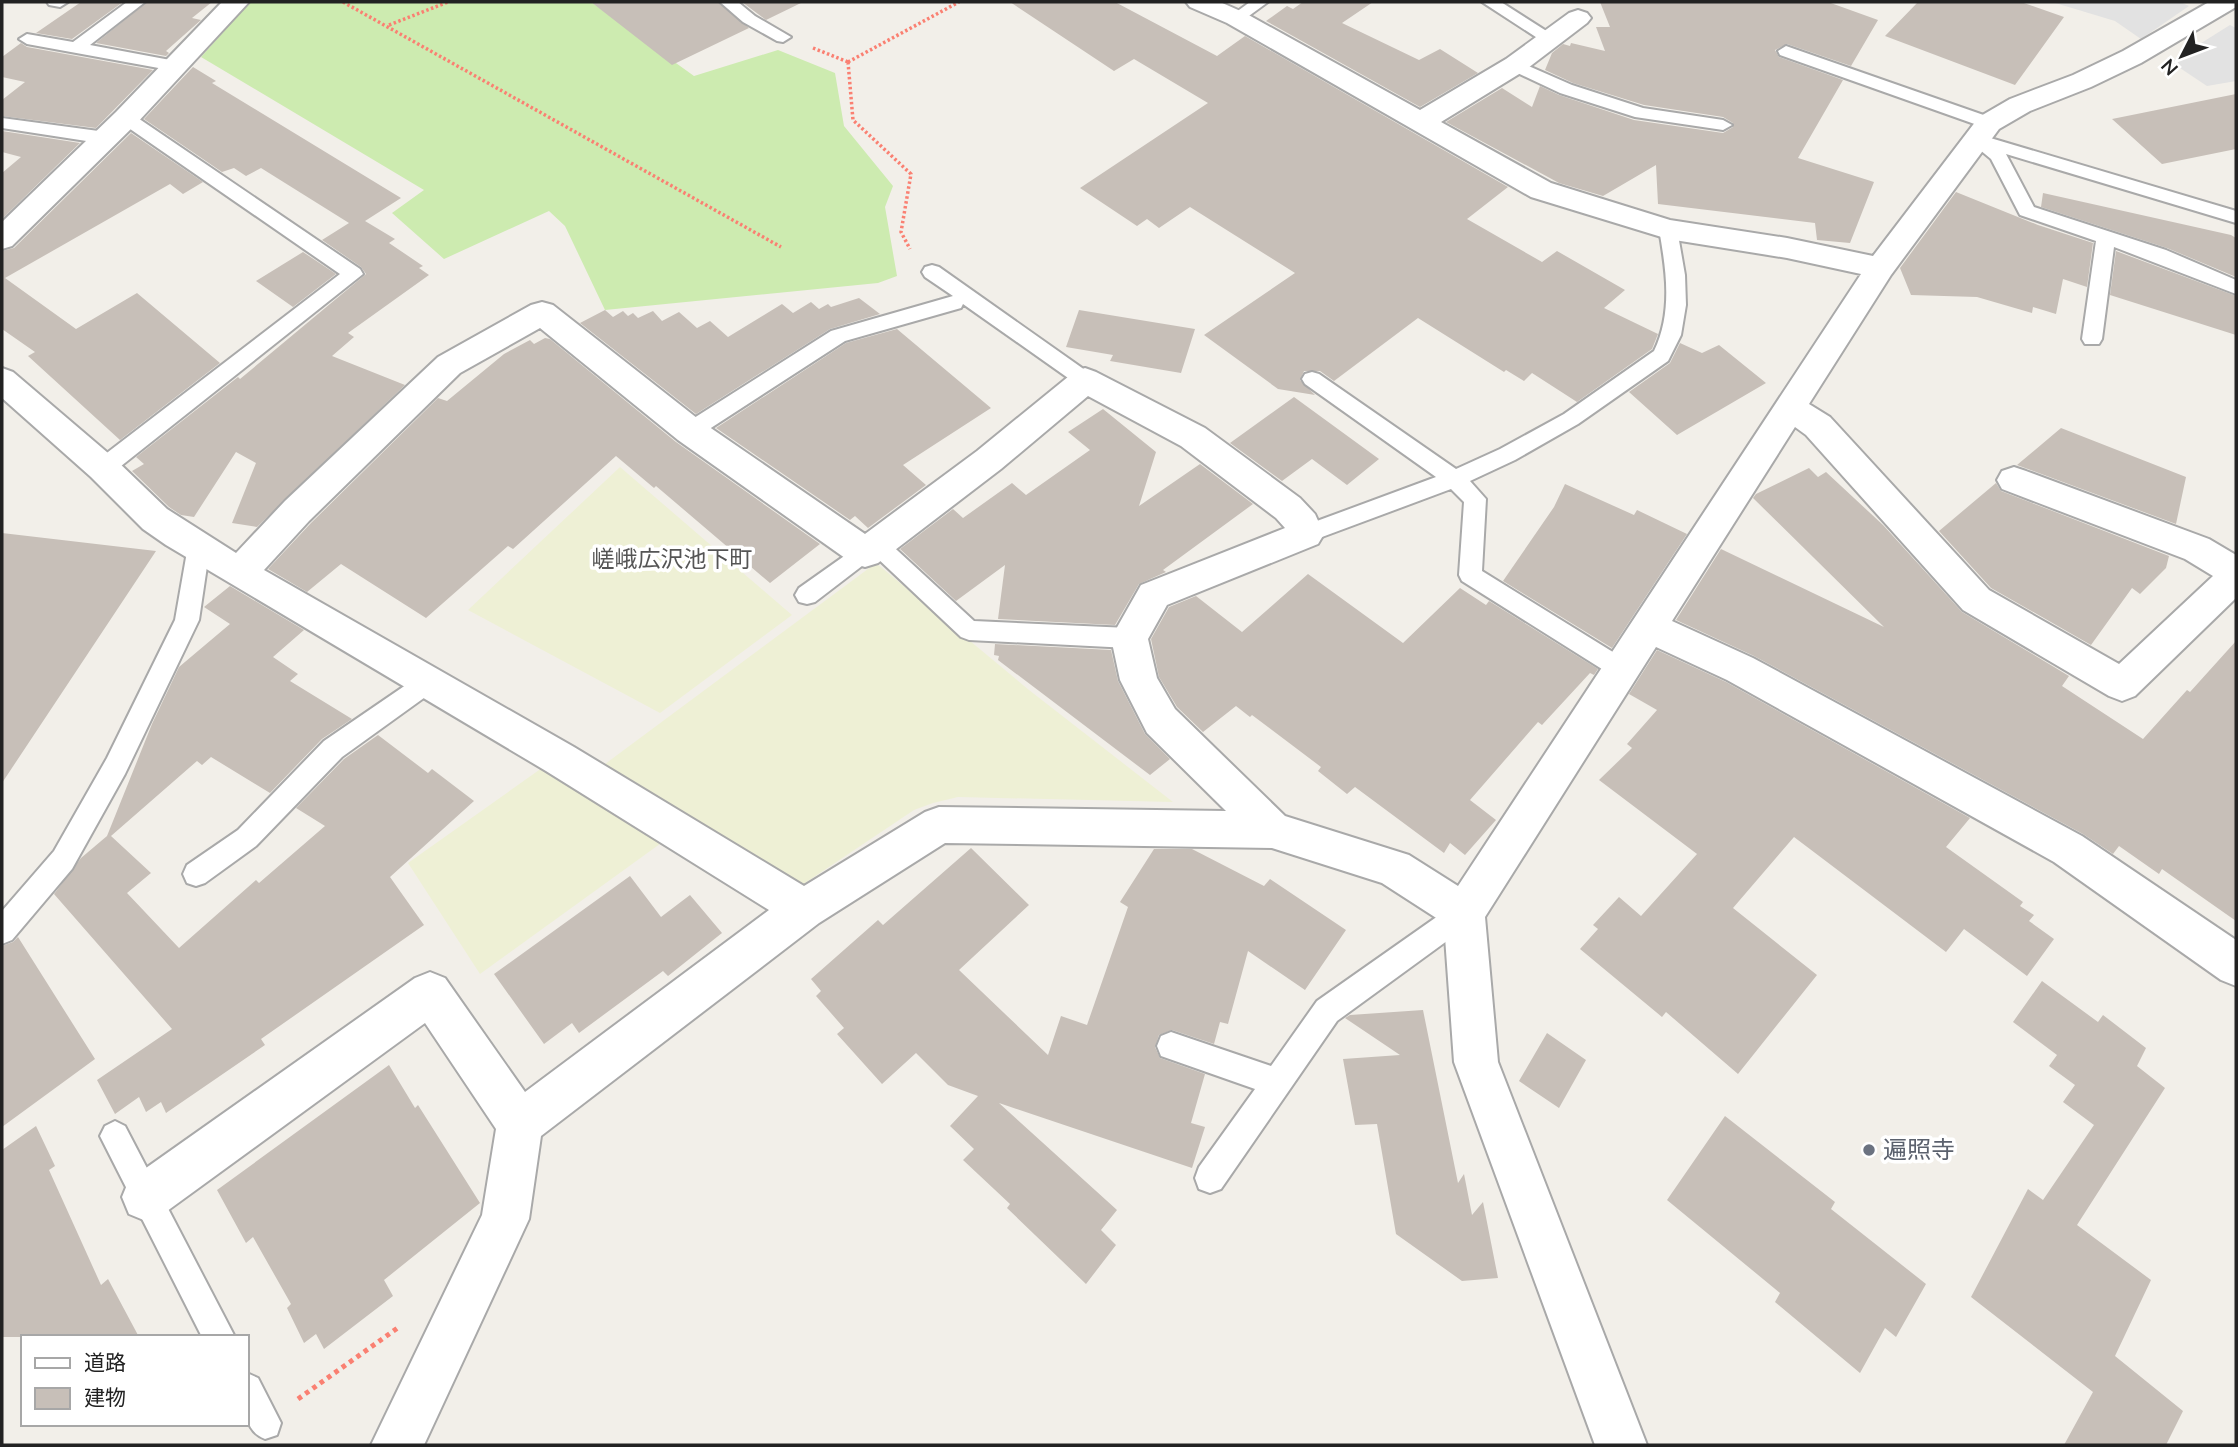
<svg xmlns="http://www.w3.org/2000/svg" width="2238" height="1447" font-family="'Nunito Sans','Noto Sans JP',sans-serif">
<rect width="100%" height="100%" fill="#f2efe9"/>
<path fill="#eef0d5" d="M620,467L792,615L660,713L468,610Z
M876,563L1029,690L1173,802L958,797L933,803L914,810L802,885L601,767Z
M549,763L664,841L480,974L408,863Z"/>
<path fill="#cdebb0" d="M250,2H591L694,76L778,50L835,73L844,126L893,186L885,207L897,276L878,283L605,310L565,226L549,211L444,259L392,213L424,190L201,57Z"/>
<path fill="#e2e2e2" d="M2052,2H2180L2189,6L2141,39L2115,21Z
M2230,25L2236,28V81L2207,86L2171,62Z"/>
<path fill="#c7bfb8" d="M81,2H123L72,39L36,33Z
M147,2H212L192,18L201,20L166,51L169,53L166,56L96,43Z
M591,2H718L749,28L672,65Z
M742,2H803L766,20Z
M1010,2H1115L1217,56L1245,36L1508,187L1467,219L1542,262L1557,251L1625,290L1604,308L1658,334L1652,349L1577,402L1532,373L1524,381L1506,370L1504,372L1418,318L1334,381L1320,371H1304L1300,380L1315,395L1278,389L1204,335L1295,273L1190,207L1159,228L1147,219L1137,226L1080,188L1208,103L1134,59L1114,71Z
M1303,2H1373L1342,23L1419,60L1440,49L1478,73L1420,107L1266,21L1287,6L1293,9Z
M1600,2H1828L1878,20L1851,66L1787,44L1775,50L1779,57L1843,80L1798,158L1874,182L1850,243L1817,240L1815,223L1658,204L1656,165L1603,196L1559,183L1446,122L1502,88L1532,107L1540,86L1559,95L1634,120L1723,133L1733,127V123L1723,117L1644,105L1573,83L1545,70L1552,53L1563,44L1570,46L1571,43L1605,51L1596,27H1610Z
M1918,2H2021L2064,17L2015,85L1885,36Z
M21,43L27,47L153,70L96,128L2,116V100L25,82L2,77V57Z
M193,67L216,81L212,83L401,198L365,221L395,239L389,243L423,266L419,268L429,275L348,333L354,337L332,356L405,385L257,527L232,523L256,463L236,452L194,517L181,515L169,507L132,471L144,464L136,457L238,377L240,379L366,274L361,267L322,240L349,223L261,168L246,176L234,168L222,172L144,119Z
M2236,94V149L2162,164L2112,119Z
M2,131L80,143L2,219V173L21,157L2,152Z
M131,133L203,182L183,194L170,184L5,278L76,329L137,293L220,363L120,440L28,356L35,352L2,329V251L14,248Z
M1956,192L2038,225L2093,243L2087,287L2063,279L2056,314L2033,307L2032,313L1977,297L1911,295L1900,268Z
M2043,193L2231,235L2236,238V277L2167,248L2041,207Z
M2116,251L2236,296V335L2110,295Z
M303,252L336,274L293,307L256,281Z
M859,298L880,314L830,329L696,414L580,323L605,310L613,317L623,311L628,316L633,313L638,318L653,311L662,321L679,312L697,328L710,321L728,337L782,304L793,313L811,302L819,309L828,304L831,307Z
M1079,310L1195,329L1181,373L1110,361L1113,355L1066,347Z
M897,329L991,408L903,465L926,485L868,528L855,516L850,520L716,428L846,343Z
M545,338L550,339L676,442L820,544L770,583L656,486L654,488L616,456L513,549L508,546L426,618L341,564L307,592L268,569L311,523L438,398L447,401L504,354L530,340L534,344Z
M1680,343L1702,353L1719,345L1766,383L1677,435L1629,392L1670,363Z
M1294,397L1379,459L1347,485L1312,459L1282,481L1230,443Z
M1103,409L1156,452L1139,506L1200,464L1253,504L1163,570L1166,572L1139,584L1115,625L998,619L1005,565L956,601L900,549L953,509L963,518L1012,483L1026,495L1090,450L1068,432Z
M2061,428L2186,477L2176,524L2017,465Z
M1809,468L1818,477L1826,472L1883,525L1962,612L2069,676L2062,686L2143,739L2187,690L2190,692L2236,641V921L2162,869L2159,874L2119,846L2113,854L2083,834L1754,656L1676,620L1721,549L1884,627L1753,498L1756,494Z
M1996,483L2001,491L2169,556L2166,568L2140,594L2132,588L2091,645L1991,588L1939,531Z
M1565,484L1634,515L1637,510L1687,534L1612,648L1503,581L1554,507Z
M2,533L156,551L2,783Z
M1308,574L1403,643L1460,588L1486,605L1489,601L1598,669L1594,675L1590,673L1542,725L1538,722L1470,800L1496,820L1465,855L1450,843L1444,853L1355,787L1347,794L1318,771L1321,767L1252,715L1250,717L1236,706L1203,732L1177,707L1159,677L1151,639L1169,607L1196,596L1242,632Z
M230,586L304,630L273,657L298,674L290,681L352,719L322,739L270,793L211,757L202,765L197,761L111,836L151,873L127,893L179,948L256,880L259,883L325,826L296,808L344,759L378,735L428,773L432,769L474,801L390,877L424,925L261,1039L265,1045L166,1113L161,1102L146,1112L139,1097L115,1114L97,1080L172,1029L54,894L81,858L107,836L152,724L179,667L230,624L204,607Z
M995,644L1111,650L1118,681L1145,734L1170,759L1150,775L998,660L999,656L994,655Z
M1657,650L1726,682L1970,818L1946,847L2023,902L2020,906L2034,915L2029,921L2054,939L2027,976L1964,929L1946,952L1794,837L1733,908L1817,975L1738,1074L1666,1012L1662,1017L1580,949L1598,929L1593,925L1619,897L1641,916L1697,854L1599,780L1632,748L1627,744L1657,710L1629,694Z
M971,848L1029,905L959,970L1048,1055L1061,1016L1087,1025L1128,907L1120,902L1154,849H1192L1264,886L1270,879L1346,930L1305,990L1248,951L1228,1024L1220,1022L1214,1044L1172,1030L1159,1035L1155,1047L1160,1058L1205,1074L1191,1123L1205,1127L1192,1168L999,1103L1117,1210L1101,1230L1116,1245L1086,1284L1007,1208L1010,1204L963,1160L974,1149L950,1126L978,1096L948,1085L916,1053L882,1084L837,1034L844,1028L816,996L821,991L811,979L878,920L883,925Z
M630,876L661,917L690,895L722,933L668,976L663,971L579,1033L572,1023L544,1044L494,974Z
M18,937L95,1059L2,1127V946L13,942Z
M2042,981L2098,1022L2103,1015L2146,1048L2137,1066L2165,1088L2077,1225L2151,1280L2115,1356L2183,1411L2166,1445H2064L2093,1392L1971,1297L2028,1189L2043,1200L2094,1125L2063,1102L2075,1085L2049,1066L2057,1055L2013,1022Z
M1423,1010L1458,1183L1464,1174L1472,1215L1483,1202L1498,1278L1462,1281L1396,1234L1377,1124L1355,1125L1343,1059L1400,1055L1345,1018L1350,1015Z
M1547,1033L1586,1060L1559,1108L1519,1081Z
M389,1065L415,1108L418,1105L480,1203L384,1280L393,1296L324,1349L316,1334L304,1343L287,1308L291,1304L253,1237L246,1243L217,1190Z
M1725,1116L1835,1202L1831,1209L1926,1284L1896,1337L1885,1328L1860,1373L1775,1302L1780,1293L1667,1200Z
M36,1126L55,1166L49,1170L101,1285L108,1279L139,1337H2V1150Z"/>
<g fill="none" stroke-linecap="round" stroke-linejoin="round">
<g stroke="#a9a9a9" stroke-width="4">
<path id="service" d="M47,2H68L60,7L49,5Z
M127,2H145L90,45L181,62L183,66L181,70L175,71L27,44L19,39L27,34L73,42Z
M720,2H738L755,16L791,37L783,42L777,41L743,22Z
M1250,2H1268L1242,21H1230L1228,18Z
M1482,2H1501L1559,39L1551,44L1545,43Z
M1786,46L1995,119L1998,123L1995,127H1983L1780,55L1778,51Z
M1515,60L1572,85L1643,108L1723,120L1732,125L1723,130L1635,117L1560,93L1509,69L1507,65L1509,61Z
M126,113L132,114L360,269L363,274L111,474L103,476L95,474L92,468L95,462L340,274L120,122L117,118Z
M2,118L106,132L115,138L106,144L2,128Z
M1977,134L2236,211V223L2006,154L2034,207L2166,250L2236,280V294L2114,247L2102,339L2099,344H2085L2082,339L2096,241L2020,215L1991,159L1968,140Z
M1668,223L1675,225L1677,229L1685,275L1686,305L1681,335L1668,361L1578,424L1515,460L1470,481L1486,499L1482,571L1629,662L1633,669L1629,676L1621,679L1613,676L1462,581L1459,575L1464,502L1451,489L1314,540L1306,543L1298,540L1295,534L1298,528L1436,477L1305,384L1302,379L1305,374L1312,372L1319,374L1456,469L1500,449L1564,414L1654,351C1673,312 1666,269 1659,229L1661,225Z
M932,265L939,267L1092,375L1095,380L1092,385L1085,387L1078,385L963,304L961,308L845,341L697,437L690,439L683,437L679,431L683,425L831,331L953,296L925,277L922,272L925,267Z
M877,536L885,539L974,621L1129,628L1137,631L1141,638L1137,645L1129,648L969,640L961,637L875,556L815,602L807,604L799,602L795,595L799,588L857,547L866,544L869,539Z
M199,537L207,540L210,546L199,620L125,774L72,869L12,940L2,944V911L54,851L107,758L175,620L188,546L191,540Z
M427,673L435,676L439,683L435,690L342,757L256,846L205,883L196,886L187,883L183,874L187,865L238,830L324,741L419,676Z
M1464,900L1473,904L1477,913L1473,922L1337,1021L1221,1189L1210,1193L1199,1189L1195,1178L1199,1167L1255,1089L1161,1056L1157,1046L1161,1036L1171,1032L1271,1066L1317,1001L1455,904Z
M115,1121L125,1126L235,1337H202L100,1136L105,1126Z
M247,1373L258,1378L281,1423L277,1435L265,1439C239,1429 246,1397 247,1373Z"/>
</g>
<g stroke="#a9a9a9" stroke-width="4">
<path id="minor" d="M222,2H249L136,124L12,246L2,249V222L116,112Z
M1186,2H1220L1245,13L1420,110L1506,59L1569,13L1578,10L1587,13L1591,18L1587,23L1524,71L1441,122L1551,183L1670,220L1787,238L1873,256L1979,117L2010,99L2073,75L2123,51L2209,2H2236V7L2141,63L2091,87L2030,111L1999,129L1891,275L1809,404L1830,417L1989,590L2119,664L2213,576L2185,559L2002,489L1997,480L2002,471L2014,467L2026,471L2209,539L2236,555V598L2135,696L2122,701L2109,696L1963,610L1806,435L1795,427L1672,621L1753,658L2082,836L2236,940V986L2221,980L2054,862L1727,680L1656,647L1485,917L1498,1062L1647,1445H1595L1454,1062L1444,923L1382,883L1272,848L945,843L819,923L541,1136L529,1219L424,1445H371L482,1215L496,1129L425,1023L163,1214L146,1221L129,1214L122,1197L129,1180L415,978L430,972L445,978L525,1092L769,910L546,771L166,545L143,529L91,477L2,398V368L13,372L115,459L167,509L236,553L285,501L438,357L531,305L542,302L553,305L702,422L865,534L977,451L1074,372L1085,368L1096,372L1205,428L1300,498L1315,514L1324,534L1318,544L1167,605L1148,639L1157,678L1175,709L1285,816L1409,855L1458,886L1861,274L1787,258L1668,239L1531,197L1227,23L1190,7ZM540,328L678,440L852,563L865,567L878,563L1001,469L1088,396L1181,446L1276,518L1285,528L1141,585L1111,638L1120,680L1147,733L1226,811L939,807L925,812L804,886L574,747L264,570L309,521L460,373Z"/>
</g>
<path stroke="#fa8072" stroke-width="3.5" stroke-dasharray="2.5 2.5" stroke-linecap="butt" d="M343,2L781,247
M389,25L448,2
M813,48L848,62
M848,62L853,120L911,174L901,232L910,249
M848,62L959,2"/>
<path stroke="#fa8072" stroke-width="5" stroke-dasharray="4.5 4.5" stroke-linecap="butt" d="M298,1399L399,1327"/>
<use href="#service" fill="#fff" fill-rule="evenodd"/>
<use href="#minor" fill="#fff" fill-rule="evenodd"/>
</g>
<circle fill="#6b7280" stroke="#fff" stroke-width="2.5" cx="1869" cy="1150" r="7"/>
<g text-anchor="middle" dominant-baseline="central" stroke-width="7" stroke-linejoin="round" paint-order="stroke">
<g font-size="23" fill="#555" stroke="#fff">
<text x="672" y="559">嵯峨広沢池下町</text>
</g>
<g font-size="24" fill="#5b616d" stroke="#fff" text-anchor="start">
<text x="1883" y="1150">遍照寺</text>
</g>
</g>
<rect width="2238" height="1447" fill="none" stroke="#222222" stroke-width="7"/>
<rect x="21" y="1335" width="228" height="91" fill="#ffffff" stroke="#a7a7a7" stroke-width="2"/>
<rect x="35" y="1358" width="35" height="10" fill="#ffffff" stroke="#a7a7a7" stroke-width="2"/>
<text x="84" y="1370" font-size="21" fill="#222222">道路</text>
<rect x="35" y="1388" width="35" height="21" fill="#c7bfb8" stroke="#a7a7a7" stroke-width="2"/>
<text x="84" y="1405" font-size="21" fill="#222222">建物</text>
<g transform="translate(2182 56) rotate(228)" stroke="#ffffff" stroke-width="5" paint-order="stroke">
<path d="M0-5L12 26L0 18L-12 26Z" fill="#222222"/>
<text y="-10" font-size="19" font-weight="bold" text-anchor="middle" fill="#222222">N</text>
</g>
</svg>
